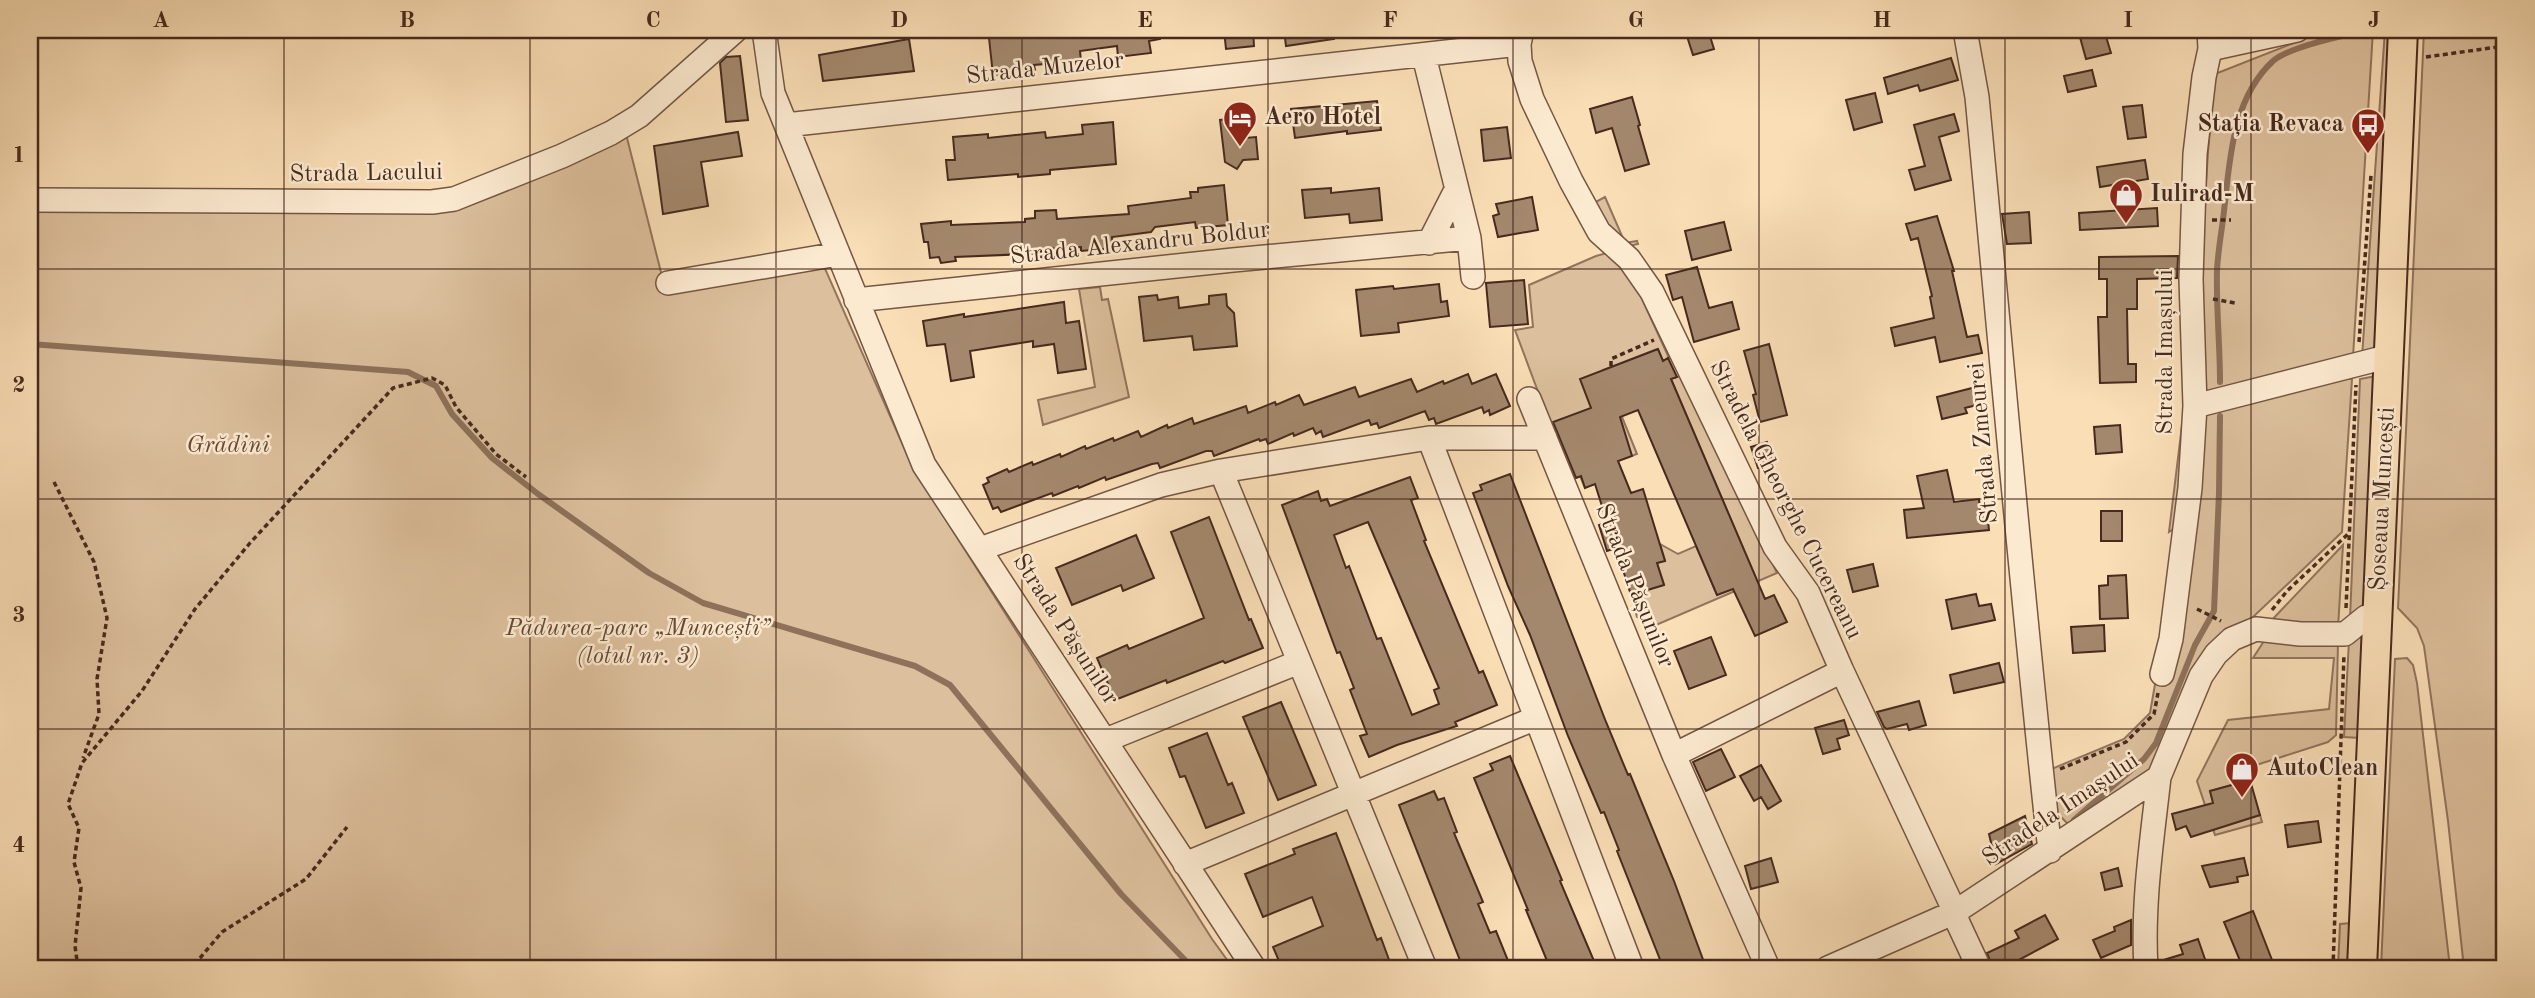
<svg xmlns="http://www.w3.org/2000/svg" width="2535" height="998" font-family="'Old Standard TT',serif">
<rect width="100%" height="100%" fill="#fadeb6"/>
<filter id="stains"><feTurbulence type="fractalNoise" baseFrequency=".00286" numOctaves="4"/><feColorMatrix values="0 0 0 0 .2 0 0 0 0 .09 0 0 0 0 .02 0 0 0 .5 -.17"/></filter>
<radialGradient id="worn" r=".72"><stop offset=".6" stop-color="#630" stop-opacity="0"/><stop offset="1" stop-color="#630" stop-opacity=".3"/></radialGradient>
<path fill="#dcbf9c" stroke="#92745d" stroke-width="2" d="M2373,30L2353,357L2208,396L2200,387L2199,294L2208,152L2215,74L2324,31Z
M2385,30H2392L2376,353L2362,357Z
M2424,30H2505V879L2503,968H2464L2448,821L2424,646L2417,628L2398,608Z
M626,134L666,292L823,264L913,468L1212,939L1233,968H30V212L450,211Z
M1605,197L1625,243L1637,241L1638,244L1624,247L1590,205Z
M1607,253L1632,277L1669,358L1663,361L1657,349L1603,370L1637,454L1618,461L1585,488L1580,476L1571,480L1515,330L1533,327L1529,285L1596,256Z
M1100,287L1102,300L1108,299L1129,397L1043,425L1038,400L1095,387L1079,289Z
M1683,375L1777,573L1656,625L1653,621L1637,617L1631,595L1664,584L1657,563L1665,560L1660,544L1678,554L1696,546L1717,595L1756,578L1671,379Z
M2376,376L2364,611L2350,619L2360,379Z
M2332,377L2352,379L2342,532L2251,619L2230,632L2149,775L2081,825L2067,823L2057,813L2049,770L2124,739L2150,713L2202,416Z
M2189,423L2178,526L2169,532L2182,425Z
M2343,545L2338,628L2269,623Z
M2366,627L2360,738L2344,737L2349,640Z
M2266,638L2338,642L2336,735L2328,742L2247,768L2250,780L2210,791L2220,826L2260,815L2262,822L2215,835L2197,781L2228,720L2329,709L2334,658H2253Z
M2407,658L2413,665L2417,683L2450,968H2381L2395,659Z
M2351,923L2349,968H2338L2340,924Z"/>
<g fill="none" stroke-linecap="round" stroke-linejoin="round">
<path stroke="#8e715a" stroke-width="6" d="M30,344L408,372L436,386L452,414L492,458L538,494L649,573L703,603L915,666L950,685L1121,894L1185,960
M2220,382C2220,345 2216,307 2217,270C2218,250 2222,230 2224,211C2230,159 2232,99 2273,61C2289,47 2347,34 2369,31
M2074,820L2144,759L2156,743L2195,645L2214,611L2219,493L2220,416"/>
</g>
<path fill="#a4886d" stroke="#472a1e" stroke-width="2" fill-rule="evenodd" d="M1058,30H1160V39L1149,41L1151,53L1118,57L1117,46L1080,51L1081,61L1034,65L1035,70L993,75L989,38Z
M1224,30H1253L1254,46L1226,49Z
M1284,30H1333L1334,39L1286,46Z
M1685,30H1708L1714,49L1693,55Z
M2078,30H2104L2111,53L2086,59Z
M909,39L914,71L823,81L819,55Z
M740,56L748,120L726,122L720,63L726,57Z
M1951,58L1958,80L1920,91L1918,85L1888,94L1884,78Z
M2092,70L2096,86L2068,92L2064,76Z
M1875,93L1882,122L1854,130L1846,100Z
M1632,97L1640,125L1638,126L1649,164L1625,171L1612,128L1596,133L1590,109Z
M1377,101L1381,130L1347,134V131L1295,138L1291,109Z
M2142,105L2146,137L2128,139L2123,107Z
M1954,114L1959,131L1939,137L1951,180L1915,190L1909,170L1925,166L1914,125Z
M1237,118L1245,138L1256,137L1258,159L1243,160L1237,169L1225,162L1220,120Z
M1113,122L1116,164L1050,170V174L1018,177V174L948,180L946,160H955L953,137L988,134V138L1045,132L1046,138L1083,134L1082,125Z
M1507,127L1511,158L1484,161L1481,130Z
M738,132L742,156L701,162L708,206L663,214L654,146Z
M2145,160L2148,179L2100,187L2097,167Z
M1224,185L1228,225L1196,228L1195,222L1155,227L1151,232L1112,237L1113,248L1081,251V247L1047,249L1048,257L1028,258L1027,254L955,257L956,261L941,263L939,257L930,258L928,242H924L921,224L951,221V225L1025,222V219L1035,218V211L1056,210L1057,219L1129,214L1128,206L1191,198L1190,192H1198V188Z
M1331,188V193L1379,188L1382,220L1350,223L1349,214L1305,218L1302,190Z
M1532,197L1538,230L1498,237L1493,216L1499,214L1496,204Z
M2157,208L2158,226L2080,230L2079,213Z
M2029,212L2031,243L2007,244L2002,214Z
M1937,216L1954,271H1952L1967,337L1978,335L1982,353L1940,362L1935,337L1895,346L1891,328L1934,318L1930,297L1932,296L1918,238L1911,240L1906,224Z
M1724,222L1731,250L1692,260L1685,231Z
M2178,256L2177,278L2137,279V309H2127L2128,364H2136V382L2100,383L2098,317H2107V279H2099V257Z
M1697,267L1709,308L1732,302L1739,329L1694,342L1682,297L1673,300L1666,275Z
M1524,280L1528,324L1490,327L1486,283Z
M1439,284L1441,302L1447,301L1449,316L1398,323L1399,332L1361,336L1356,290L1393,286L1394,289Z
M1226,294L1227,306L1234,313L1237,346L1194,350L1192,336L1144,341L1139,297L1157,295L1158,300L1178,297L1179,308L1209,304V296Z
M1064,302L1066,323L1079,321L1086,369L1058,373L1054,344L1033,347V341L970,351L974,377L951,381L945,344L927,346L923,321L964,314V317Z
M1769,344L1787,415L1760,422L1753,395L1756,394L1744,351Z
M1658,349L1663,361L1668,358L1677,377L1671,379L1765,599L1774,595L1787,622L1755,636L1733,589L1717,595L1638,410L1620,417L1632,456L1618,461L1631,493L1643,489L1665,561L1657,563L1664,585L1631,595L1616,548L1607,551L1599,525L1607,522L1595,484L1585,488L1581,476L1576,478L1553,422L1591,408L1580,379Z
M1468,374L1472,384L1496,374L1510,406L1490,415L1489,410L1484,413L1482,407L1436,424L1434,418L1429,420L1425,411L1379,428L1377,423L1371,425L1369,420L1323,437L1321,431L1316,434L1313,428L1294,436L1293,433L1268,444L1266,439L1260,441L1259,439L1214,456L1212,451H1206L1160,468L1158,463L1152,464L1106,480L1105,477L1079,488L1078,486L1053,496L1052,493L1001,512L998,507L993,509L983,485L989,482L987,478L1007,469L1009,472L1032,462L1033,465L1060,454L1061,457L1085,446L1086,449L1113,438L1114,441L1138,431L1141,437L1167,425L1168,428L1192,418L1194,424L1246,406L1248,413L1275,402L1276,405L1299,395L1304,405L1355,387L1359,397L1411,379L1417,392L1443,381L1444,384Z
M1976,387L1981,404L1965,408L1967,413L1942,419L1937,397Z
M2120,425L2122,452L2096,454L2094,427Z
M1767,442L1774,464L1758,468L1751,447Z
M1947,470L1954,502L1979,499L1980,511H1987L1989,530L1907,538L1904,510L1924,508L1917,476Z
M1510,474L1606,722L1628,775L1630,774L1674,881L1705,965L1696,968H1674L1672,964L1663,967L1617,851L1619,850L1604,812L1601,813L1568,736L1530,635L1508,586L1473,493L1482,490L1480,485Z
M1410,477L1418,498L1411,500L1426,540L1424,541L1479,673L1483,671L1497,705L1455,722L1457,726L1397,745L1369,757L1360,736L1367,734L1350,690L1354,688L1340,652L1337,653L1282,505L1318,491L1321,501L1327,499L1330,506ZM1368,522L1439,688L1434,690L1439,704L1412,715L1381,638L1377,639L1349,566L1346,568L1334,535Z
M2101,511H2122V541H2101Z
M1209,517L1249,620L1251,619L1263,648L1225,663L1223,661L1167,683L1166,680L1115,700L1097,658L1127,645L1129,649L1204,618L1171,532Z
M1136,535L1154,578L1123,591L1121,585L1072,605L1056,568Z
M1873,564L1878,586L1853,592L1847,570Z
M2126,575L2128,618L2100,619L2099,586L2108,585V576Z
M1976,594L1979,606L1991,604L1995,620L1952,629L1946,600Z
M2104,625L2105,651L2073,653L2071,627Z
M1711,637L1726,675L1689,689L1674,651Z
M1999,663L2004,682L1954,693L1950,675Z
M1919,701L1926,725L1909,730L1907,724L1887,729L1884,727L1877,712Z
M1281,702L1316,785L1278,800L1243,717Z
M1844,720L1849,735L1837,739L1840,749L1823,754L1815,728Z
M1207,733L1228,785L1232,783L1244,813L1206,828L1185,776L1180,777L1169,748Z
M1721,749L1735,777L1706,791L1693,762Z
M1510,756L1562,880L1560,881L1597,968H1550L1526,910H1528L1474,778L1493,770L1490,764Z
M1761,765L1781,801L1768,809L1761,797L1754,801L1740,776Z
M2250,780L2260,815L2191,837L2186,826L2176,830L2172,814L2213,803L2210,791Z
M1434,791L1438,800L1444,798L1457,832L1454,833L1483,902L1478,904L1490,933L1496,931L1511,968H1463L1399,805Z
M2025,816L2032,844L1996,864L1989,834Z
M2318,821L2321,842L2288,847L2285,825Z
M1336,833L1377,940L1381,938L1392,968H1282L1273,947L1323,926L1312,897L1263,917L1245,874L1295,854L1293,849Z
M1771,858L1778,882L1751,889L1745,866Z
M2244,858L2248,875L2237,877L2238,882L2210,887L2202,866Z
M2118,868L2122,886L2105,890L2101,873Z
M2253,911L2274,965L2263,968H2243L2224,922Z
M2045,915L2058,939L2013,963L2015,968H1993L1987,953L2019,938L2015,931Z
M2131,920V945L2101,958L2093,940L2115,931L2114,927Z
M2198,939L2206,962L2188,968H2160V961L2183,954L2180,945Z"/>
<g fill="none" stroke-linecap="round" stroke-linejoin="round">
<g stroke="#745744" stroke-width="26">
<path id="minor" d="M764,30L773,93L924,465L1254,968
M1522,30L1519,44L1520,61L1532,99L1571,181L1599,232L1629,259L1652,292L1775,547L1808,593L1842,671L1955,912L1958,923L1979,968
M1965,30L1977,97C2001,348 2022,600 2050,851
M2210,49L2297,30
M786,125L1519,44
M30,200L432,202L454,199L562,156L611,133L639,116L736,30
M1469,238L1473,277
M1429,243L1456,190
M668,283L838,254
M856,300L1233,260L1469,238L1424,56
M1529,399L1674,755L1768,968
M2195,406L2390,356
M1429,438L1632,968
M1221,471L1425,968
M980,549L1161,485L1221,471L1429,438H1545
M2162,674L2171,639L2190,488L2195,406L2191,279L2195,154L2204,77L2210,49L2209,30
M1106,740L1299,662
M1674,755L1842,671
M1185,864L1536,718
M1828,968L1955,912L2159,777L2201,676L2216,654L2232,639L2256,629L2300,634H2345L2366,617L2378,615
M2146,968C2142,905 2152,840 2159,777"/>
</g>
<g stroke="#472a1e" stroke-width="32">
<path id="major" d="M2362,968L2403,30"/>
</g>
<path stroke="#472a1e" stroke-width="3.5" stroke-dasharray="5 3.5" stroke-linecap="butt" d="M2426,57L2505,46
M2212,220H2231
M2213,299L2235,303
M2359,342L2371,175
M1611,366V359L1654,340
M54,482L94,562L107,618L97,679L99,714L83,758
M2346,608L2356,385
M2197,609L2221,621
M2272,610L2287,591L2348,534
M2060,769L2126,742L2154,714L2158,693
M78,968L75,946L81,888L74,862L79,828L68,804L82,763L142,691L195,609L250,543L393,388L432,378L445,385L456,407L496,454L526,477
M186,968L200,958L222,932L306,879L347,827
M2333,968L2344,654"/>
<use href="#minor" stroke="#fcead0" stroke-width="23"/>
<use href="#major" stroke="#fadeb6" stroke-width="28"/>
</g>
<path fill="none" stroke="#472a1e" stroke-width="2" stroke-opacity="0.55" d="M284,30V968M530,30V968M776,30V968M1022,30V968M1268,30V968M1513,30V968M1759,30V968M2005,30V968M2251,30V968M30,269H2505M30,499H2505M30,729H2505"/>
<defs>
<g id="hotel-pin" transform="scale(1.75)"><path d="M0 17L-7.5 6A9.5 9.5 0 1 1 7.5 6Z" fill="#8f2418" stroke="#fcead0"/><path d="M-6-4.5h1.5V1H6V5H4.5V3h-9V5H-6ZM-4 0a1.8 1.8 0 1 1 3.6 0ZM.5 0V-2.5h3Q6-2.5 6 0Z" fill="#fff"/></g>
<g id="bus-pin" transform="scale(1.75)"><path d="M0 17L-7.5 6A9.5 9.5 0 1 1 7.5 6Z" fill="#8f2418" stroke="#fcead0"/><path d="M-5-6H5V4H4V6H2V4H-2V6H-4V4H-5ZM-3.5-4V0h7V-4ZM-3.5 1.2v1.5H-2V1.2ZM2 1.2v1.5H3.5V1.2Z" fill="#fff"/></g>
<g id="shop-pin" transform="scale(1.75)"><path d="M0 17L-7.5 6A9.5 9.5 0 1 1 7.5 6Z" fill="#8f2418" stroke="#fcead0"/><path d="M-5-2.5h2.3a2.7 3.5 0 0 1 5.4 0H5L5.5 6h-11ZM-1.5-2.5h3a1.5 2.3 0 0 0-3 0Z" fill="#fff"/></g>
</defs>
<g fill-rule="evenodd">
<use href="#hotel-pin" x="1240" y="118"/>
<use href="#bus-pin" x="2368" y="125"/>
<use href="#shop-pin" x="2126" y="195"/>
<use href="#shop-pin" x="2242" y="769"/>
</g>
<g text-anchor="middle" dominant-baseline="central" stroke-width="5" stroke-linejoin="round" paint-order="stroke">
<g font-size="24" fill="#472a1e" stroke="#fcead0">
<text transform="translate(1045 69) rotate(-6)">Strada Muzelor</text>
<text transform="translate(366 174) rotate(-1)">Strada Lacului</text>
<text transform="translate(1140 244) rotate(-6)">Strada Alexandru Boldur</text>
<text transform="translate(2166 352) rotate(-90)">Strada Imașului</text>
<text transform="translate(1984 443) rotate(-95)">Strada Zmeurei</text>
<text transform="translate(2383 499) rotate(-87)">Șoseaua Muncești</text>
<text transform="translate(1785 500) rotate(63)">Stradela Gheorghe Cucereanu</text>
<text transform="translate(1634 586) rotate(68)">Strada Pășunilor</text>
<text transform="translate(1065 630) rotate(57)">Strada Pășunilor</text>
<text transform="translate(2061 810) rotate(-34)">Stradela Imașului</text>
</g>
<g font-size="24" font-weight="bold" fill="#472a1e" stroke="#fcead0" text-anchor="start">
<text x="1264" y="118">Aero Hotel</text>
<text x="2344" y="125" text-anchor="end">Stația Revaca</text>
<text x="2150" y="195">Iulirad-M</text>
<text x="2266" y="769">AutoClean</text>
</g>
<g font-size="24" font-style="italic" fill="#654837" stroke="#fcead0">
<text x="228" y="446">Grădini</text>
<text x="638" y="629">Pădurea-parc „Muncești”<tspan x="638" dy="28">(lotul nr. 3)</tspan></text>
</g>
</g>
<rect width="2535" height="998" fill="none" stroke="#fadeb6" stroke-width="77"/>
<rect x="38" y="38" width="2458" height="922" fill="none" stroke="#472a1e" stroke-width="2.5"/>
<g font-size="23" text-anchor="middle" font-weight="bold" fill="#472a1e">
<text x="161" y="27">A</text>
<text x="407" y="27">B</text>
<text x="653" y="27">C</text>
<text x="899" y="27">D</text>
<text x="1145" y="27">E</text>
<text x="1390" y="27">F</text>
<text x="1636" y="27">G</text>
<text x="1882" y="27">H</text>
<text x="2128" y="27">I</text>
<text x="2374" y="27">J</text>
<text x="19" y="162">1</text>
<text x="19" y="392">2</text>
<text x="19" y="622">3</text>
<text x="19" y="852">4</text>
</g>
<rect width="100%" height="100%" filter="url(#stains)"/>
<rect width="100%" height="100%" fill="url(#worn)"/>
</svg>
